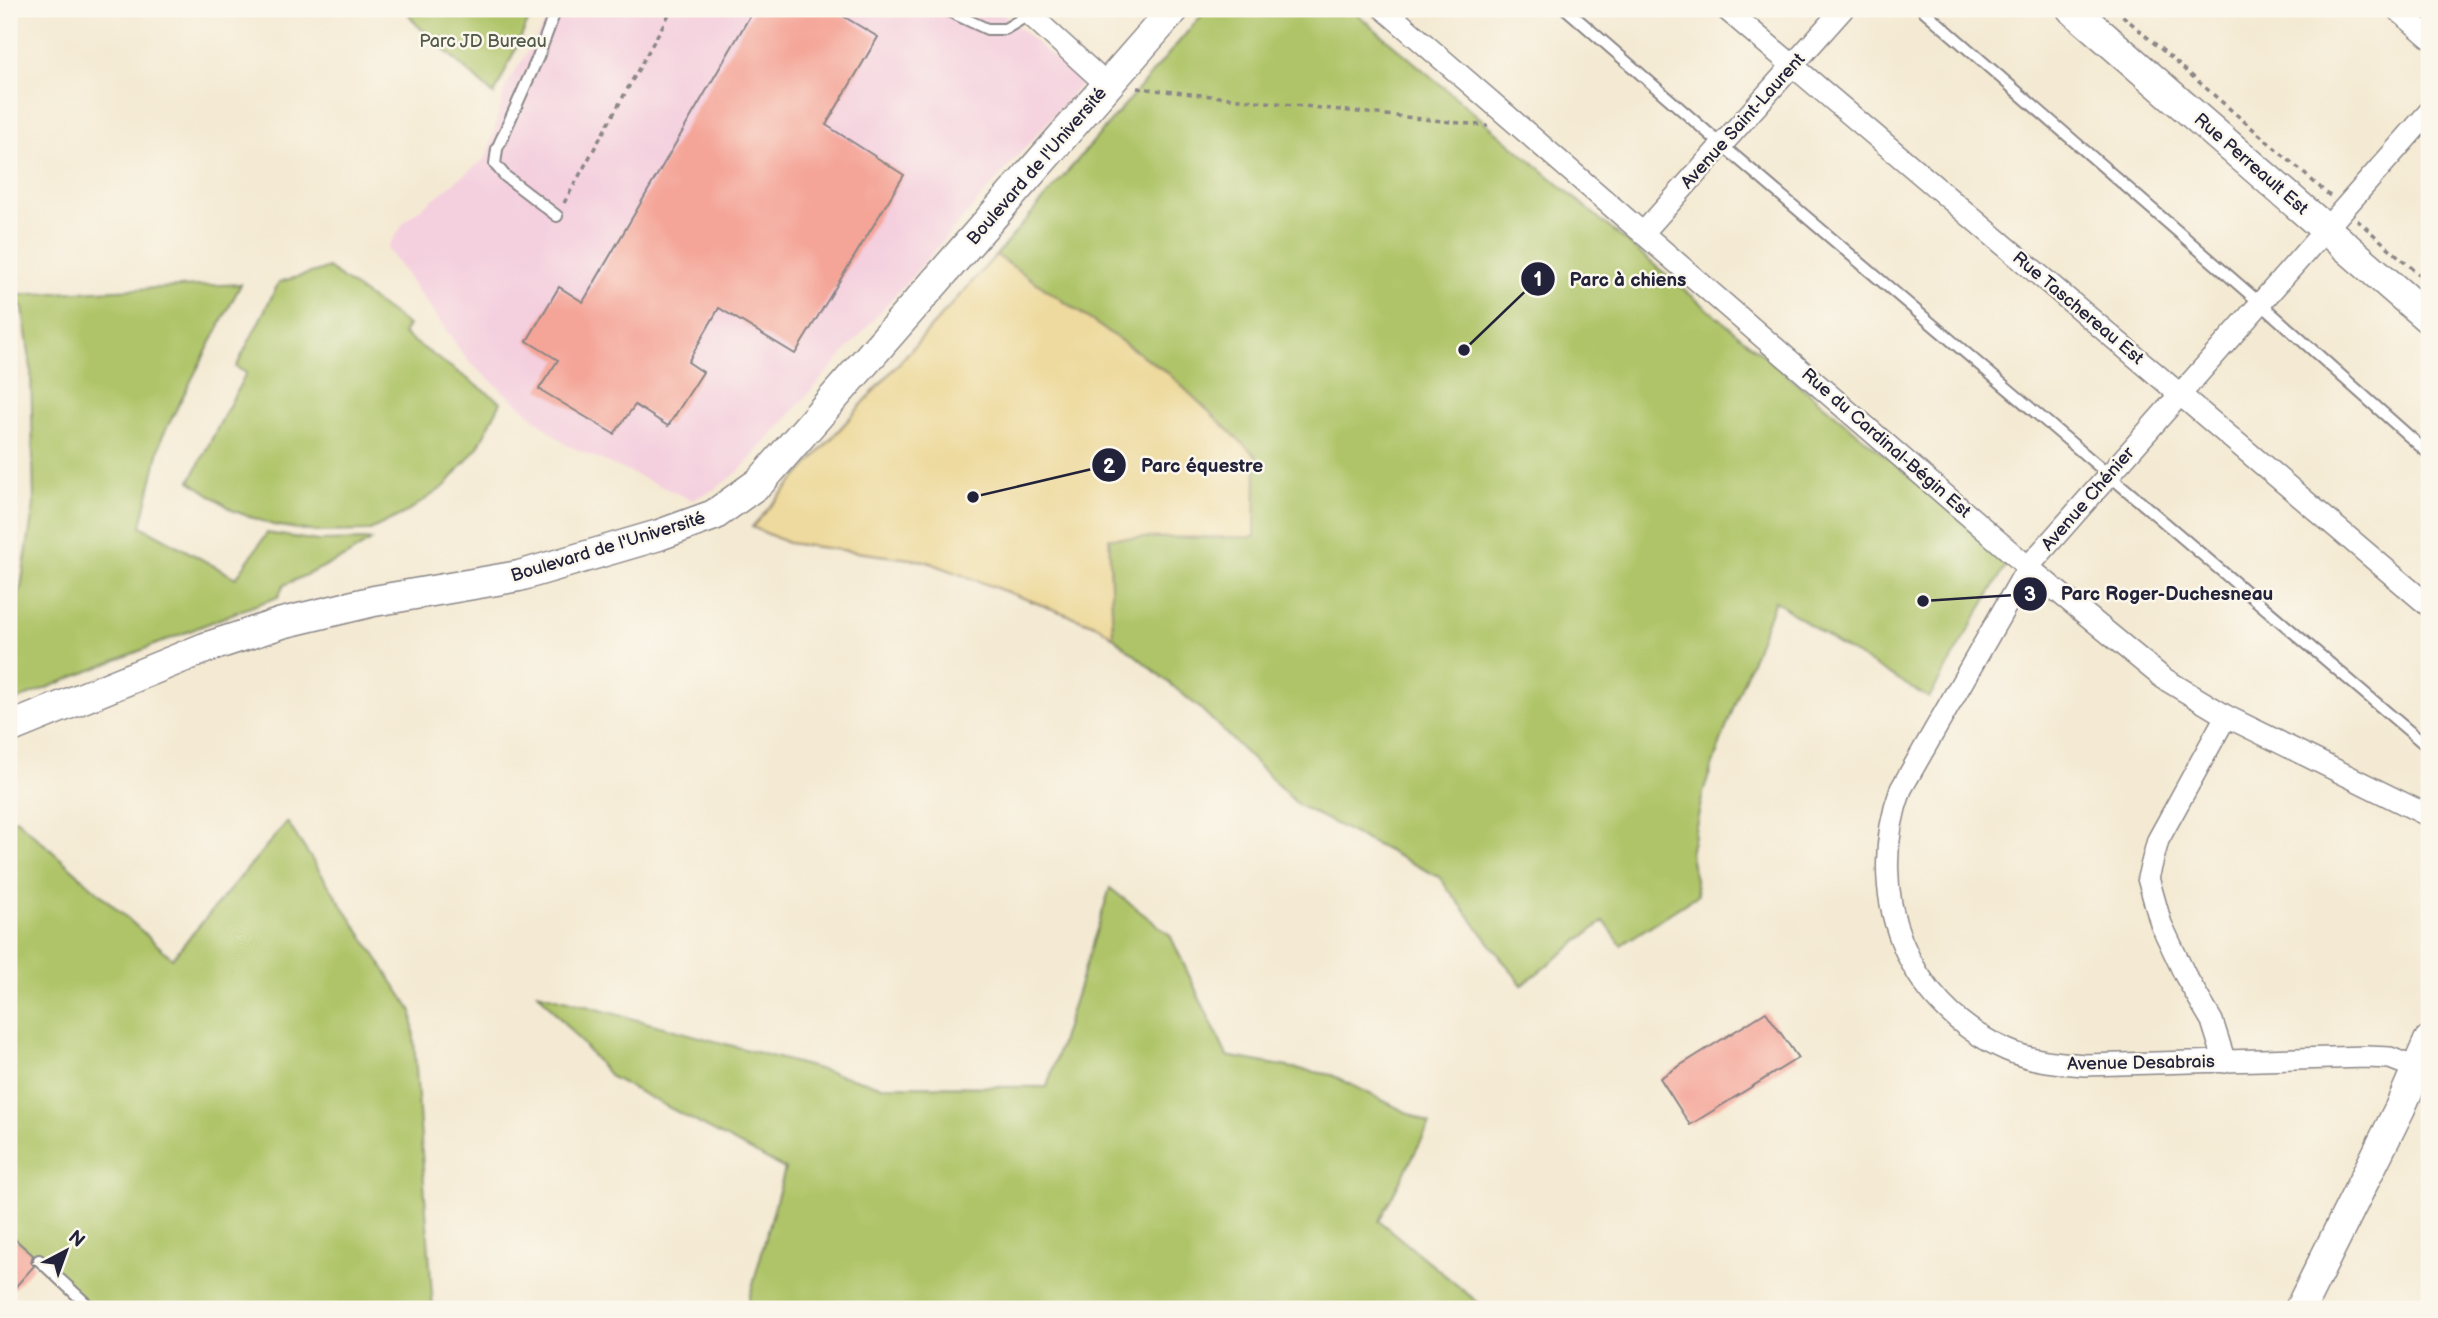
<svg xmlns="http://www.w3.org/2000/svg" width="2438" height="1318" font-family="'Balsamiq Sans',sans-serif">
<rect width="100%" height="100%" fill="#fbf7ec"/>
<filter id="ink" filterUnits="userSpaceOnUse"><feTurbulence type="fractalNoise" baseFrequency=".0143" numOctaves="2"/><feDisplacementMap in="SourceGraphic" scale="14" xChannelSelector="R" yChannelSelector="G"/><feConvolveMatrix kernelMatrix="1 2 1 2 8 2 1 2 1" color-interpolation-filters="sRGB"/></filter>
<filter id="wash" filterUnits="userSpaceOnUse"><feTurbulence type="fractalNoise" baseFrequency=".00686" numOctaves="4" result="noise"/><feDisplacementMap in="SourceGraphic" scale="28" xChannelSelector="R" yChannelSelector="G"/><feGaussianBlur stdDeviation="1.57" result="paint"/><feColorMatrix in="noise" values="0 0 0 0 0 0 0 0 0 0 0 0 0 0 0 0 0 1.4 0 .05"/><feComposite in="paint" operator="in"/></filter>
<g filter="url(#wash)">
<rect width="100%" height="100%" fill="#f4ead3"/>
<path fill="#f4cfde" d="M554,9H998L1082,83L764,444L737,473L715,489L692,500L565,444L468,361L387,248L406,220L487,157L506,86Z"/>
<path fill="#afc468" stroke="#687352" stroke-width="2" d="M405,9H534L494,95L416,24Z
M1207,9H1351L1646,258L2010,559L1929,698L1836,643L1775,601L1738,695L1704,789L1690,854L1698,895L1621,945L1604,921L1522,985L1439,877L1298,805L1202,710L1113,637L1109,538L1255,537L1169,374L996,255Z
M328,268L408,325L403,334L501,402L478,447L445,486L407,512L368,531L316,532L273,525L234,511L190,481L246,373L236,367L279,282Z
M241,284L162,437L141,526L236,578L267,533L318,541L372,540L345,557L284,585L278,597L242,610L9,703V634L21,587L34,504L31,369L23,309L13,295Z
M16,819L172,958L287,822L412,1011L433,1309H92L9,1234V822Z
M1110,888L1170,935L1227,1056L1332,1075L1430,1124L1379,1221L1486,1309H746L785,1169L611,1077L538,993L881,1086L1047,1087Z"/>
<path fill="#eeda9e" stroke="#887e6c" stroke-width="2" d="M996,255L1169,374L1256,456L1255,537L1109,538L1113,637L1100,627L925,561L788,543L752,527Z"/>
<g id="blocks">
<path fill="#f4a598" d="M754,9H831L878,37L826,125L904,175L795,354L719,308L688,362L703,372L668,426L635,405L614,434L539,389L558,360L527,341L559,287L583,302Z
M1766,1012L1798,1058L1690,1125L1660,1078Z
M9,1234L33,1255L31,1262L34,1266L9,1294Z"/>
</g>
</g>
<g filter="url(#ink)">
<use href="#blocks" fill-opacity="0" stroke="#8b8687" stroke-width="2"/>
<g fill="none" stroke-linecap="round" stroke-linejoin="round">
<g stroke="#8b8687" stroke-width="14">
<path id="lane" d="M556,9L538,57L497,149L495,164L505,176L557,216
M944,9L987,29H1005L1030,14
M1566,9L1722,145L2429,748
M1922,9L2260,303L2429,454
M39,1260L92,1309"/>
</g>
<g stroke="#8b8687" stroke-width="24">
<path id="street" d="M1024,9L1107,85
M1384,9L2028,567L2163,678L2226,716L2429,816
M1726,9L2429,606
M2397,9L2429,37
M1643,233L1843,9
M2225,1062L2212,1021L2185,975L2161,924L2148,878L2158,840L2226,716
M2416,1068L2390,1058L2367,1057L2085,1065C2058,1063 2032,1061 2007,1050C1904,1005 1864,891 1901,789L2028,567L2429,112"/>
</g>
<g stroke="#8b8687" stroke-width="33">
<path id="secondary" d="M2072,9L2429,319
M9,728L205,648L282,623L374,601L519,576L659,535L714,515L760,482L1174,9
M2300,1309L2400,1108L2429,1041"/>
</g>
<path stroke="#8b8687" stroke-width="3.5" stroke-dasharray="5 5" stroke-linecap="butt" d="M2115,9L2330,196
M1137,88L1488,126
M564,203L672,9
M2357,220L2429,283"/>
<use href="#lane" stroke="#fff" stroke-width="10"/>
<use href="#street" stroke="#fff" stroke-width="21"/>
<use href="#secondary" stroke="#fff" stroke-width="30"/>
</g>
</g>
<g text-anchor="middle" dominant-baseline="central" stroke-width="5" stroke-linejoin="round" paint-order="stroke">
<g font-size="18" fill="#535b4b" stroke="#fbf7ec">
<text x="483" y="41">Parc JD Bureau</text>
</g>
<g font-size="18" fill="#22223b" stroke="#fbf7ec">
<text transform="translate(1743 121) rotate(-48)">Avenue Saint-Laurent</text>
<text transform="translate(2251 164) rotate(41)">Rue Perreault Est</text>
<text transform="translate(1037 166) rotate(-49)">Boulevard de l'Université</text>
<text transform="translate(2078 308) rotate(40)">Rue Taschereau Est</text>
<text transform="translate(1886 443) rotate(41)">Rue du Cardinal-Bégin Est</text>
<text transform="translate(2088 499) rotate(-49)">Avenue Chénier</text>
<text transform="translate(608 547) rotate(-17)">Boulevard de l'Université</text>
<text transform="translate(2141 1063) rotate(-1)">Avenue Desabrais</text>
</g>
</g>
<path fill="none" stroke="#22223b" stroke-width="2.5" d="M1464 350L1538 279M973 497L1109 465M1923 601L2030 594"/>
<g fill="#22223b" stroke="#fbf7ec" stroke-width="2.5">
<circle cx="1464" cy="350" r="7"/>
<circle cx="973" cy="497" r="7"/>
<circle cx="1923" cy="601" r="7"/>
<circle cx="1538" cy="279" r="18"/>
<circle cx="1109" cy="465" r="18"/>
<circle cx="2030" cy="594" r="18"/>
</g>
<g font-size="21" text-anchor="middle" font-weight="bold" fill="#fff">
<text x="1538" y="286">1</text>
<text x="1109" y="473">2</text>
<text x="2030" y="601">3</text>
</g>
<g font-size="19" text-anchor="middle" font-weight="bold" fill="#22223b" stroke="#fbf7ec" stroke-width="5" stroke-linejoin="round" paint-order="stroke">
<text x="1628" y="286">Parc à chiens</text>
<text x="1202" y="472">Parc équestre</text>
<text x="2167" y="600">Parc Roger-Duchesneau</text>
</g>
<rect width="2438" height="1318" fill="none" stroke="#fbf7ec" stroke-width="35"/>
<g transform="translate(66 1251) rotate(41)" stroke="#fbf7ec" stroke-width="5" paint-order="stroke">
<path d="M0-5L12 26L0 18L-12 26Z" fill="#22223b"/>
<text y="-10" font-size="19" font-weight="bold" text-anchor="middle" fill="#22223b">N</text>
</g>
</svg>
